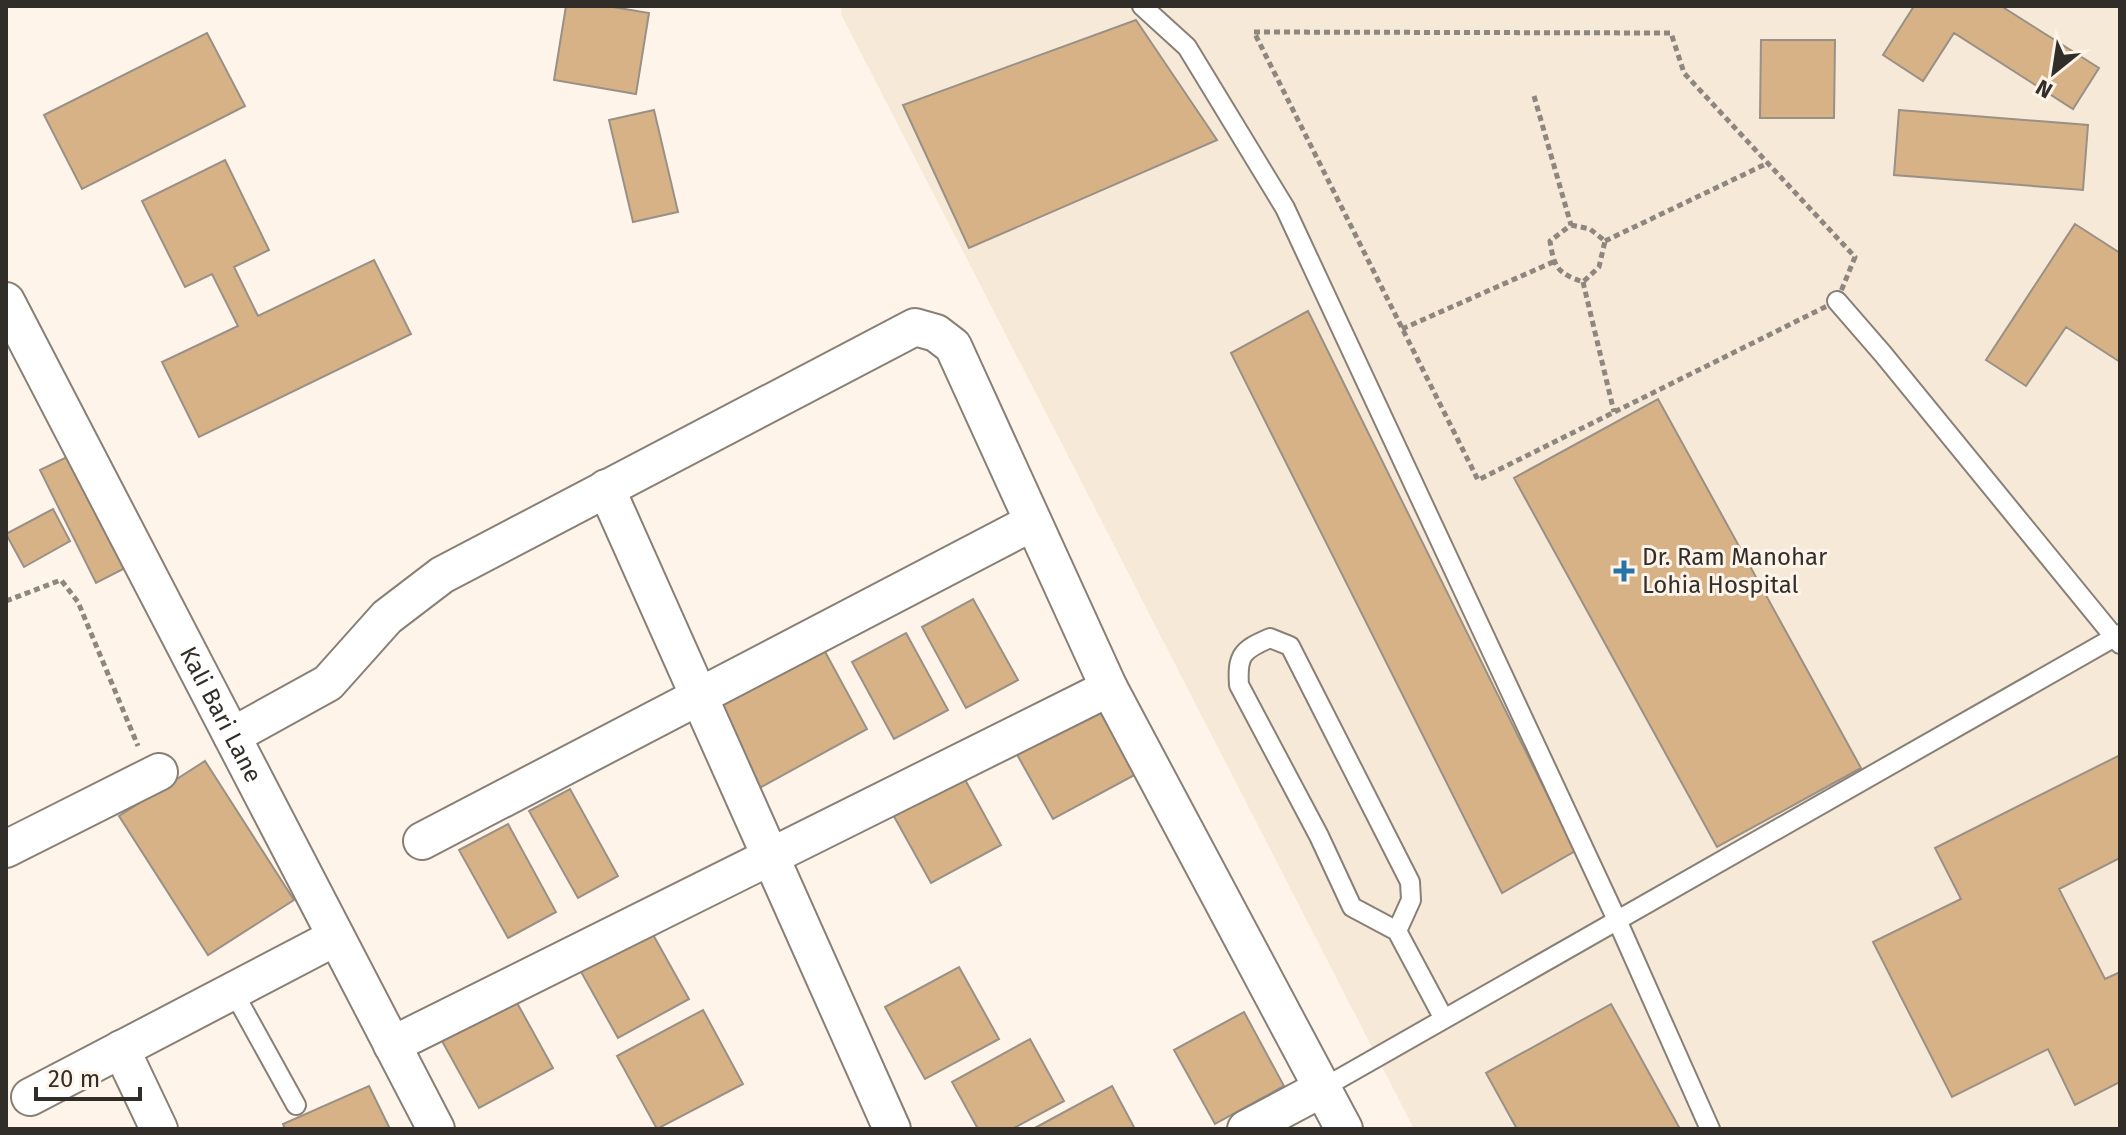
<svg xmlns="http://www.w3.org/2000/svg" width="2126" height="1135" font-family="'Fira Sans',sans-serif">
<rect width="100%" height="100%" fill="#fef4e9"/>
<path fill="#f7e9d8" d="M842,6H2120V1129H1414L841,14Z"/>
<path fill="#d7b287" stroke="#999086" stroke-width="2" d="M566,6H607L649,13L636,94L554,80Z
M1914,6H2001L2099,68L2073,109L1954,33L1923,81L1883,55Z
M1136,20L1217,140L969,248L903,105Z
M207,33L245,106L82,189L44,115Z
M1761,40H1835L1834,118H1760Z
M654,110L678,212L633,222L609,120Z
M1899,110L2088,125L2083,190L1894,175Z
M225,160L269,250L234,267L258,316L374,260L411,334L199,437L162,362L238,326L212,274L185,287L142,201Z
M2075,224L2120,253V362L2066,327L2026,386L1986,360Z
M1308,311L1575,851L1502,893L1231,353Z
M1658,399L1861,768L1717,847L1514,478Z
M71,455L127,567L96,583L40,470Z
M53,509L70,541L24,567L6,534Z
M973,599L1018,680L966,708L922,627Z
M906,633L948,710L894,739L852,662Z
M823,648L867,729L754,791L710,710Z
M1102,704L1140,772L1053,819L1015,751Z
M2120,755V858L2059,889L2105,979L2120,972V1082L2075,1105L2048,1049L1952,1097L1873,942L1961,899L1935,848Z
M205,761L294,900L208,955L119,816Z
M957,765L1001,845L931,883L887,804Z
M570,789L618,876L578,898L529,811Z
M508,824L556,912L508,938L459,850Z
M651,931L689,999L618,1038L580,970Z
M959,967L999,1039L925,1079L885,1007Z
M511,992L553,1068L479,1108L437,1032Z
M1611,1004L1680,1129H1517L1486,1073Z
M703,1010L743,1084L657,1129L617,1056Z
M1244,1012L1284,1086L1215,1124L1174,1050Z
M1030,1039L1064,1101L1012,1129H978L952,1082Z
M369,1086L390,1129H285L283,1124Z
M1112,1086L1135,1129H1033Z"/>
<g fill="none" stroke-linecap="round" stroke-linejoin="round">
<g stroke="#888076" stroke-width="22">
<path id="service" d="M1142,6L1187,47L1285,208L1617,920L1710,1129
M1837,301L1883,354L2120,644
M1397,931L1411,900L1410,882L1290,646L1270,638C1242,650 1237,655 1239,685L1319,836L1352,907L1397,931L1444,1019
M233,991L296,1105
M1323,1088L2120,634"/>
</g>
<g stroke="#888076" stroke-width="40">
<g id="minor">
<path id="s1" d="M6,301L436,1129"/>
<path d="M606,488L892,1129"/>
<path d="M232,736L328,683L387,617L442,575L915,327L936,333L953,346L1109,688L1344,1129"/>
<path d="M422,841L1033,522"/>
<path d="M6,849L159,772"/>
<path d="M392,1045L1109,688"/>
<path d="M121,1049L159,1129"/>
<path d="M30,1097L336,937"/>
<path d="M1246,1129L1323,1088"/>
</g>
</g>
<path stroke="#8e8780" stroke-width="5" stroke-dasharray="6 4" stroke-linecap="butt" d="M1254,32L1671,33L1684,73L1855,257L1837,301L1478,480Z
M1534,96L1571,225
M1571,225L1590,229L1605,241L1599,267L1583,282C1557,273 1554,267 1550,241Z
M1605,241L1768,163
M1583,282L1614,412
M1402,329L1553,262
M6,601L61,580L78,602L138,746"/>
<use href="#service" stroke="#fff" stroke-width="18"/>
<use href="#minor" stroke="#fff" stroke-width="36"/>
</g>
<path fill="#2974a7" stroke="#fef4e9" stroke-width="3" d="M1620 559h8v8h8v8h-8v8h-8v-8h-8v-8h8z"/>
<g text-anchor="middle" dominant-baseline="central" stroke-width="6" stroke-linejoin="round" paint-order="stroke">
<g font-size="24" fill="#312d29" stroke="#fef4e9" text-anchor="start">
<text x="1642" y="557">Dr. Ram Manohar<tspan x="1642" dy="28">Lohia Hospital</tspan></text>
</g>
<g font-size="24" fill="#312d29" stroke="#fef4e9">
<text stroke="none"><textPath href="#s1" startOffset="466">Kali Bari Lane</textPath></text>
</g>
</g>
<rect width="2126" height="1135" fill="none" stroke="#312d29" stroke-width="16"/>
<g transform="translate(2054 72) rotate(210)" stroke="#fef4e9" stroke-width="6" paint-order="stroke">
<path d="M0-6L14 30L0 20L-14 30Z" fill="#312d29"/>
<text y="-12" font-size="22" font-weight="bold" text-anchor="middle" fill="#312d29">N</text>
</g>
<path d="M36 1087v12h104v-12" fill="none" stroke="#312d29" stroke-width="4"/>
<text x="48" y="1087" font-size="24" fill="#312d29" stroke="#fef4e9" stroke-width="6" paint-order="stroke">20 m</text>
</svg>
